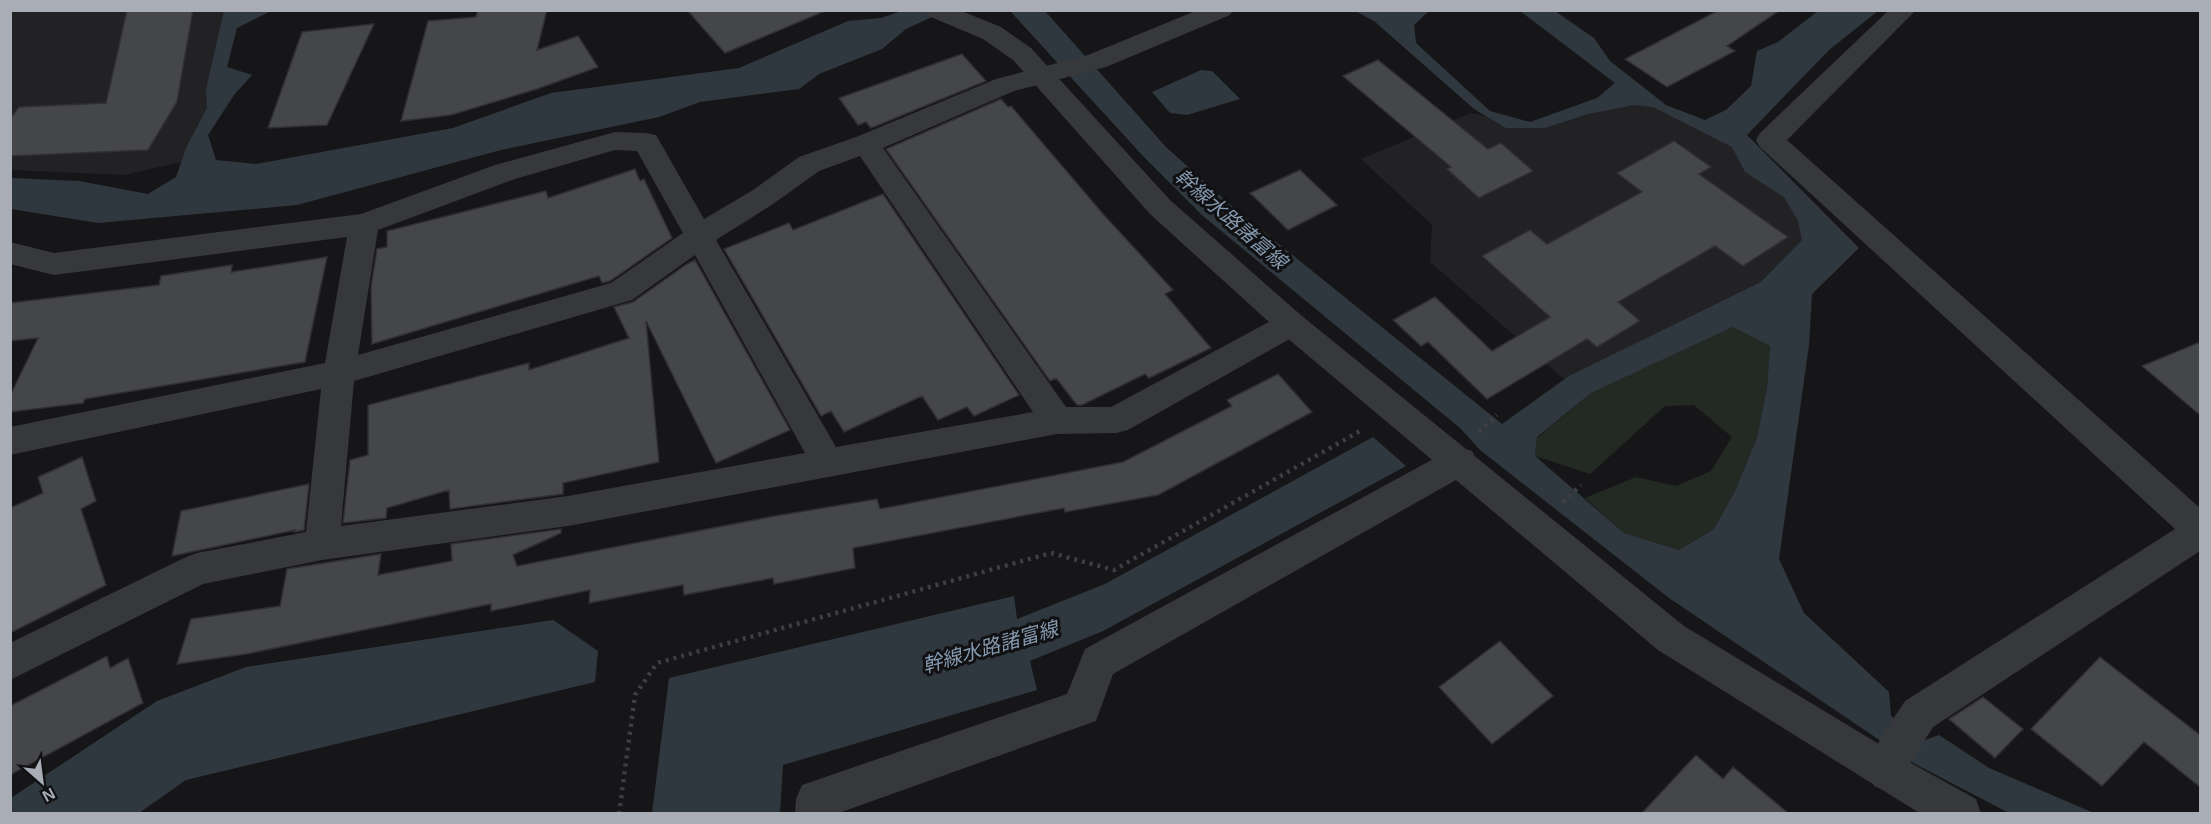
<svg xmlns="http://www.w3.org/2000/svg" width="2211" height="824" font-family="Helvetica,'Noto Sans JP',sans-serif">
<rect width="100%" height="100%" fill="#161618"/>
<path fill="#222225" d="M225,10L198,158L125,175L11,170L10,11Z
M1638,97L1716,130L1821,228L1777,285L1567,382L1430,262L1432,225L1361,159L1471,113L1539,127Z"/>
<path fill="#232a24" d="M1733,327L1770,346L1767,387L1757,438L1734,493L1714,529L1679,550L1624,533L1585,498L1636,477L1676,486L1711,471L1732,437L1694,405L1665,406L1590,474L1535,456L1537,438L1591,393Z"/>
<path fill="#30383f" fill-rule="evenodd" d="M224,11H271L237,28L227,67L252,75L234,95L208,135L216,160L256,164L453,128L551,93L739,68L848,21L881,18L902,11H945L906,29L882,49L819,74L799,89L700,102L659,117L501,150L297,205L98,223L11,209V178L79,181L148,194L176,177L186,148L207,108L206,89Z
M1010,11H1045L1166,147L1228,203L1502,424L1569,376L1761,282L1802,240L1798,221L1784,197L1745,172L1732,147L1653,107L1634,105L1588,114L1545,128H1506L1474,109L1374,21L1355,11H1429L1414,25L1416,43L1490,111L1530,122L1597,98L1615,83L1520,11H1555L1594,38L1610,61L1666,105L1705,120L1726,110L1751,86L1757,51L1778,42L1818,11H1878L1829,50L1747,135L1859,248L1812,294L1809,345L1779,559L1804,613L1889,692L1891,716L1925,740L1939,735L1989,768L2094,813H2009L1915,764L1669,598L1480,450L1460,428L1203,216L1143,156ZM1733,327L1770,346L1767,387L1757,438L1734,493L1714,529L1679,550L1624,533L1535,456L1537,437L1591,393Z
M1201,70L1212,71L1240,99L1187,115L1170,113L1152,92Z
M1373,437L1406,466L1103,631L1030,661L1037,690L783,765L780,813H652L669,678L1014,596L1017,619L1105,584Z
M553,620L598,651L595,682L186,780L139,813H11V798L157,701L246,667Z"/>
<path fill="#45464a" stroke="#303033" stroke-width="1.5" d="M127,10H193L177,102L148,150L10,156V119L19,107L106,103Z
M478,10H547L537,50L578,36L598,67L537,89L451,115L401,121L428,21L476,17Z
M687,10H825V11L725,53Z
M1719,10H1780L1727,46L1735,51L1667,87L1625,59Z
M374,24L327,125L268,128L302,32Z
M962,54L986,81L871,128L866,122L858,125L839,98Z
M1378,60L1488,149L1501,143L1533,171L1479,198L1447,169L1451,167L1343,76Z
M1001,99L1008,107L1011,106L1104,215L1173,290L1165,294L1211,348L1149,378L1145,374L1082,405H1077L1056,378L1050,381L886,149Z
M1674,141L1711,167L1699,174L1788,237L1743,266L1715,246L1618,302L1640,321L1597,347L1587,339L1487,399L1428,342L1421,346L1393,320L1435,297L1492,351L1550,317L1482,256L1530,230L1547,244L1642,192L1617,173Z
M635,169L640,181L644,179L672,238L610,281L602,283L599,276L372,344L371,287L377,249L387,247V231L546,191L548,198Z
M1300,170L1337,205L1288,230L1250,193Z
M883,194L1019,395L974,416L967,407L938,420L922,396L844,432L831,411L821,416L724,249L789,223L793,230Z
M327,257L305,362L85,399L83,403L10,412V396L38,338L10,341V303L159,285L161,276L232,265L231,272Z
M695,260L790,430L716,463L646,321L659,462L563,483V494L450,509L449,490L387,508L386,518L343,523L350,460L368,455V405L529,363V370L629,338L614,307L633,302L687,264Z
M2200,342V415L2142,366Z
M1278,374L1312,412L1158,495L1065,512L1064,508L853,548L855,568L774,584L773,578L684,595L683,585L589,603L590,590L491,611V604L246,654L177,664L191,619L280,606L287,569L381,554L378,575L452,561L451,544L561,529V533L513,555L517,566L775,516L877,499L880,509L1123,462L1232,406L1227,400Z
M82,457L96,501L81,509L106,585L10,633V508L43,493L38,477Z
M309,484L304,530L294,532L295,530L172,556L181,511Z
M1500,641L1553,696L1492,744L1439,687Z
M107,656L110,668L128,658L143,703L10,775V706Z
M2100,657L2200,735V787L2144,742L2102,786L2031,729Z
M1983,697L2023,729L1995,758L1949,719Z
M1696,755L1723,779L1733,767L1788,813H1642Z"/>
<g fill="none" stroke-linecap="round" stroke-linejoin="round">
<path stroke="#3e3f43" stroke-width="4.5" stroke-dasharray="3 5" stroke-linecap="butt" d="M1479,432L1497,415
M1563,502L1581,485
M619,814L635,695L657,663L1051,553L1114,570L1362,430"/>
<path fill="#37383c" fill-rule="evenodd" d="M1198,10H1233L1230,15L1106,67L1014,91L883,148L1066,407H1111L1280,316L1291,312L1302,316L1307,324L1302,332L1128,430L1116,433L1057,434L568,526L322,560L203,584L10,680V643L184,558L197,553L306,532L321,389L10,455V427L325,363L347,237L54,275L10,264V242L54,253L361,214L495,165L615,132L646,133L656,135L704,219L753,190L799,157L856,137L996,79L1088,55ZM615,150L637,151L683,233L611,283L358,355L378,230L515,179ZM860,156L1033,412L836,447L716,240L773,204L819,171ZM695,255L805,453L568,496L341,526L354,381L632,300Z
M1889,10H1916L1787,140L2200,508V551L1933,727L1911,762L1902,786L1888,792L1874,786L1868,772L1880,739L1905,701L2175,529L1760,147L1756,140L1760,133Z
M1460,447L1472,451L1477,461L1472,471L1113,674L1096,721L836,814H795L796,799L802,785L1067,694L1085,649L1448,451Z"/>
<path fill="#37383c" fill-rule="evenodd" d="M923,10H959L1001,27L1031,48L1170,200L1302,316L1684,626L1902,758L1976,799L1981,814H1921L1658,650L1280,332L1150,214L1013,60L983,39L926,15Z"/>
</g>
<g text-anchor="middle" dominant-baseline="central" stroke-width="6" stroke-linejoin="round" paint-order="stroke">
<g font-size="20" font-style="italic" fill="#8498ae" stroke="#111113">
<text transform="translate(1231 219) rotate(41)">幹線水路諸富線</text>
<text transform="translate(990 647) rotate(-16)">幹線水路諸富線</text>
</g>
</g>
<rect width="2211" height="824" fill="none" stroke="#a9adb6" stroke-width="24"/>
<g transform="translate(42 782) rotate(152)" stroke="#111113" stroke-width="4.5" paint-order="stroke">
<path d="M0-4.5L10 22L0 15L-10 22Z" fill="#a9adb6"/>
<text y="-9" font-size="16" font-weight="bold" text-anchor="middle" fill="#a9adb6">N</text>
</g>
</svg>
